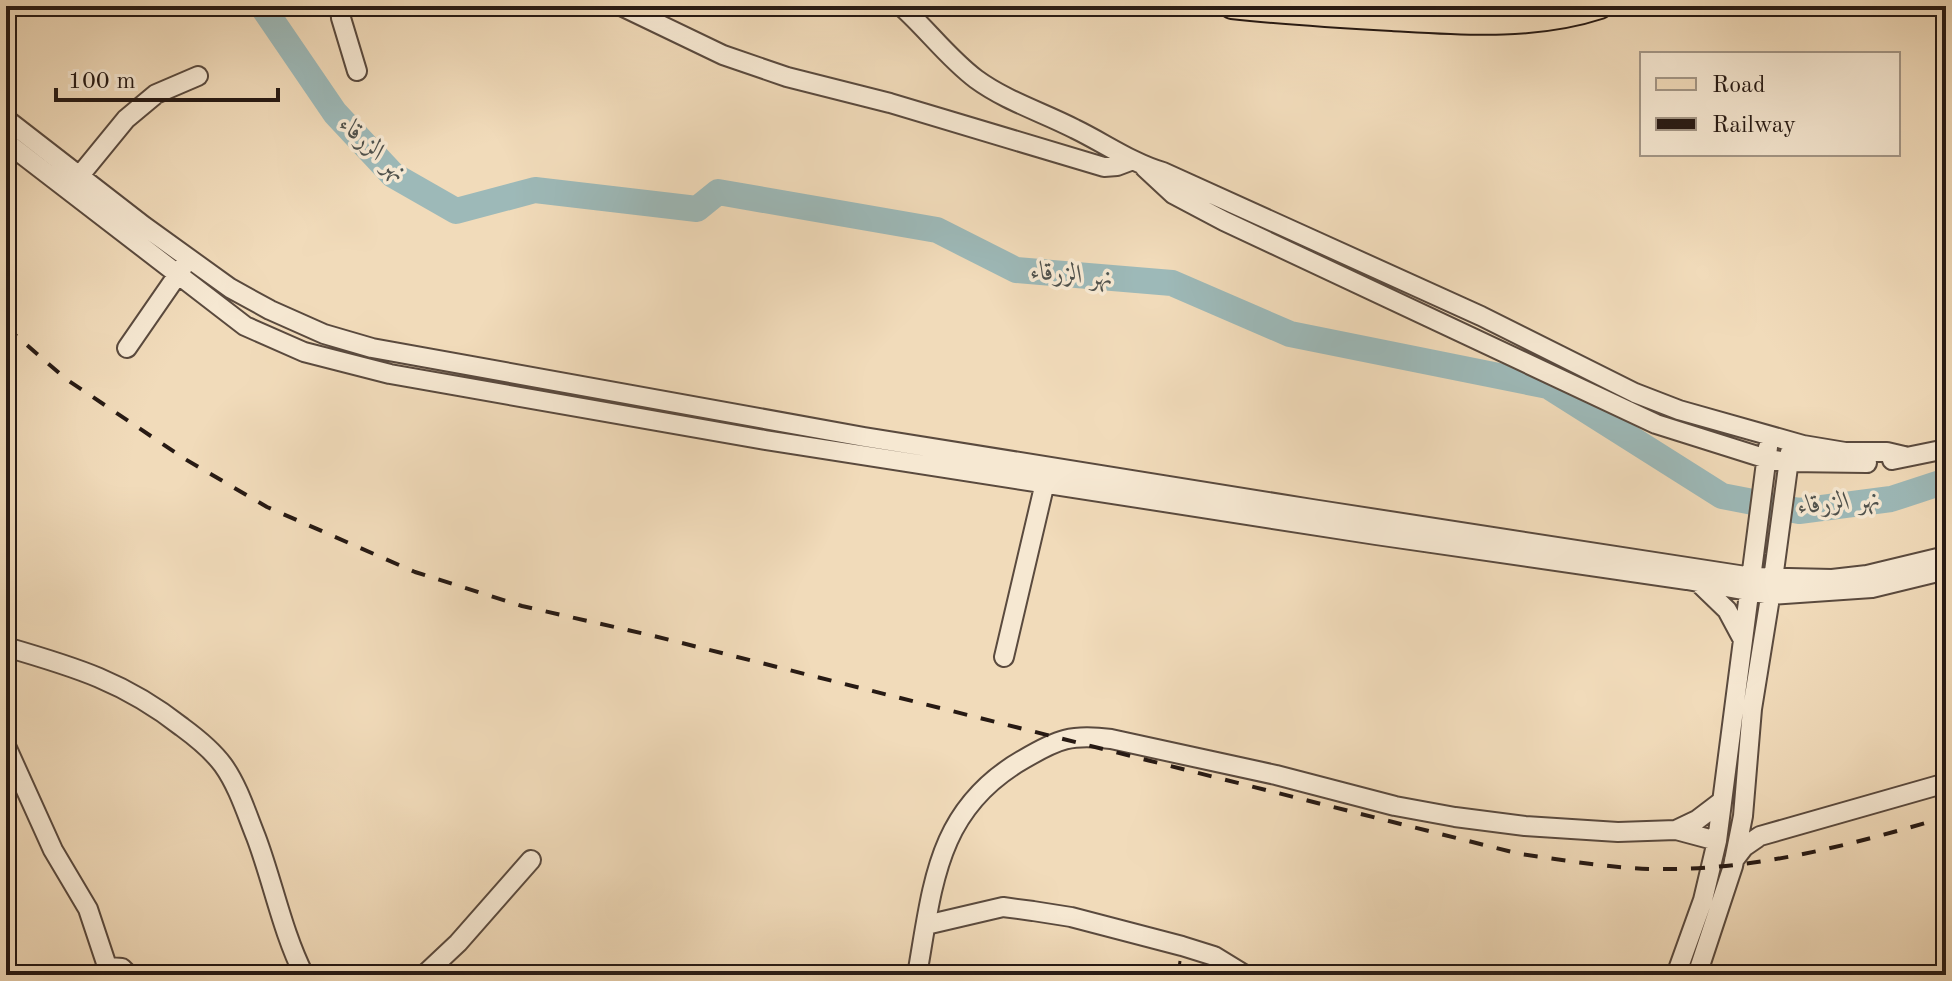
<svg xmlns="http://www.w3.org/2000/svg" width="1952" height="981" font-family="'Old Standard TT',Amiri,serif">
<rect width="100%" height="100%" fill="#f1dbba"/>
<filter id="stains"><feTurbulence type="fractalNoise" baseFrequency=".0025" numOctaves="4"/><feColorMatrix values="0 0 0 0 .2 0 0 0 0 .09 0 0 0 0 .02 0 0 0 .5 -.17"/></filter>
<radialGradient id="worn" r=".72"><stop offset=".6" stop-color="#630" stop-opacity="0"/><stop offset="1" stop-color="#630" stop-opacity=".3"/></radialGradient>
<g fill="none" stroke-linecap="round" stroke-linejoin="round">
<path stroke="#9db9b8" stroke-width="26" d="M262,6L335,113L393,175L456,211L535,190L697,209L718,192L937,230L1016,270L1172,283L1290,334L1548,386L1722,496L1799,511L1891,499L1946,481"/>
<g stroke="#5a4a3e" stroke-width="22">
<path id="minor" d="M340,6L341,18L357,71
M621,6L723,55L787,77L890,103L1104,167L1117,166L1133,160
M901,6C927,29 948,58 976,79C1006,101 1042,112 1075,129C1104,143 1132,163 1163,172L1481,316L1635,393L1679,410L1803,445L1845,452H1887L1904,456
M6,119L144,226L230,288L270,310L324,334L372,348L864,437L1312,509L1752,577L1832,579L1867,575L1946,556
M6,142L245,326L304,352L390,374L765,440L1376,535L1687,580L1770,595L1872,588L1946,570
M1145,168L1173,194L1224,221L1656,424L1767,459L1788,462L1867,463
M72,185L126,119L156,94L198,76
M127,348L183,267
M1892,460L1946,449
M1698,582L1727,610L1742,638
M6,647C75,667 125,682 182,727C197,738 212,750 223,765C238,786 246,812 256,837C273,882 282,931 304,975
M1004,657L1047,474
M6,746L53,850L88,909L110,975
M1676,830L1697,820L1722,801
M1734,860L1744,847L1760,836L1946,783
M926,925L1003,907L1033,911L1071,917L1182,946L1214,956L1245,975
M109,967L122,968L129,975
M424,975L458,943L531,860
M917,975C933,885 936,809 1024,759C1058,739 1071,734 1111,739L1276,775L1395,806L1455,817L1525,826L1618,832L1676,830L1717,841
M1676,975L1703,900L1717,841L1768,447
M1697,975L1733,866L1743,816L1752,709L1773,579L1790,452"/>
</g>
<g stroke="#271a14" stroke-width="28">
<path id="major" d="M1232,6C1285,12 1338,15 1392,18C1461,22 1533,28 1600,6"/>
</g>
<path stroke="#271a14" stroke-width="3" stroke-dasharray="6 4" stroke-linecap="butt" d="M1178,975L1180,961"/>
<use href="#minor" stroke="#f6e8d2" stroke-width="18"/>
<use href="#major" stroke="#f1dbba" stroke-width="24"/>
<path stroke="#271a14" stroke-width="4" stroke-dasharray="14 14" stroke-linecap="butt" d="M6,327L66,379L185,459L267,507L415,572L522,606L654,636L1520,854C1564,860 1609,868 1653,869C1755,871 1850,845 1946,817"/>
</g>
<g text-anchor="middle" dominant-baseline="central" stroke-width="7" stroke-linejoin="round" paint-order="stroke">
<g font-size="26" font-style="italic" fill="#50524d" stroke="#f6e8d2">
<text transform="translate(373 149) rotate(43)">نهر الزرقاء</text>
<text transform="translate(1072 275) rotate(5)">نهر الزرقاء</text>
<text transform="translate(1839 503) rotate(-5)">نهر الزرقاء</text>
</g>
</g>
<rect width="1952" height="981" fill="none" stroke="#f1dbba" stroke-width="32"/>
<rect x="8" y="8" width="1936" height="965" fill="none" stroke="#271a14" stroke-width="4"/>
<rect x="16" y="16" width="1920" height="949" fill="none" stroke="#271a14" stroke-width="2"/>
<rect x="1640" y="52" width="260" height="104" fill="#f6e8d2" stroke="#a39686" stroke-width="2"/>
<rect x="1656" y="78" width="40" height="12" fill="#f1dbba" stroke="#a39686" stroke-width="2"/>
<text x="1712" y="92" font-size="24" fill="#271a14">Road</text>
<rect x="1656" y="118" width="40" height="12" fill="#271a14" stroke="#a39686" stroke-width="2"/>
<text x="1712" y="132" font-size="24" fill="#271a14">Railway</text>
<path d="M56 88v12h222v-12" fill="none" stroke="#271a14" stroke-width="4"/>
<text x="68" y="88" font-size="24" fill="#271a14" stroke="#f6e8d2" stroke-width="6" paint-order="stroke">100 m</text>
<rect width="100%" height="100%" filter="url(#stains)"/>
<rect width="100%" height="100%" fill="url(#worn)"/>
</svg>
